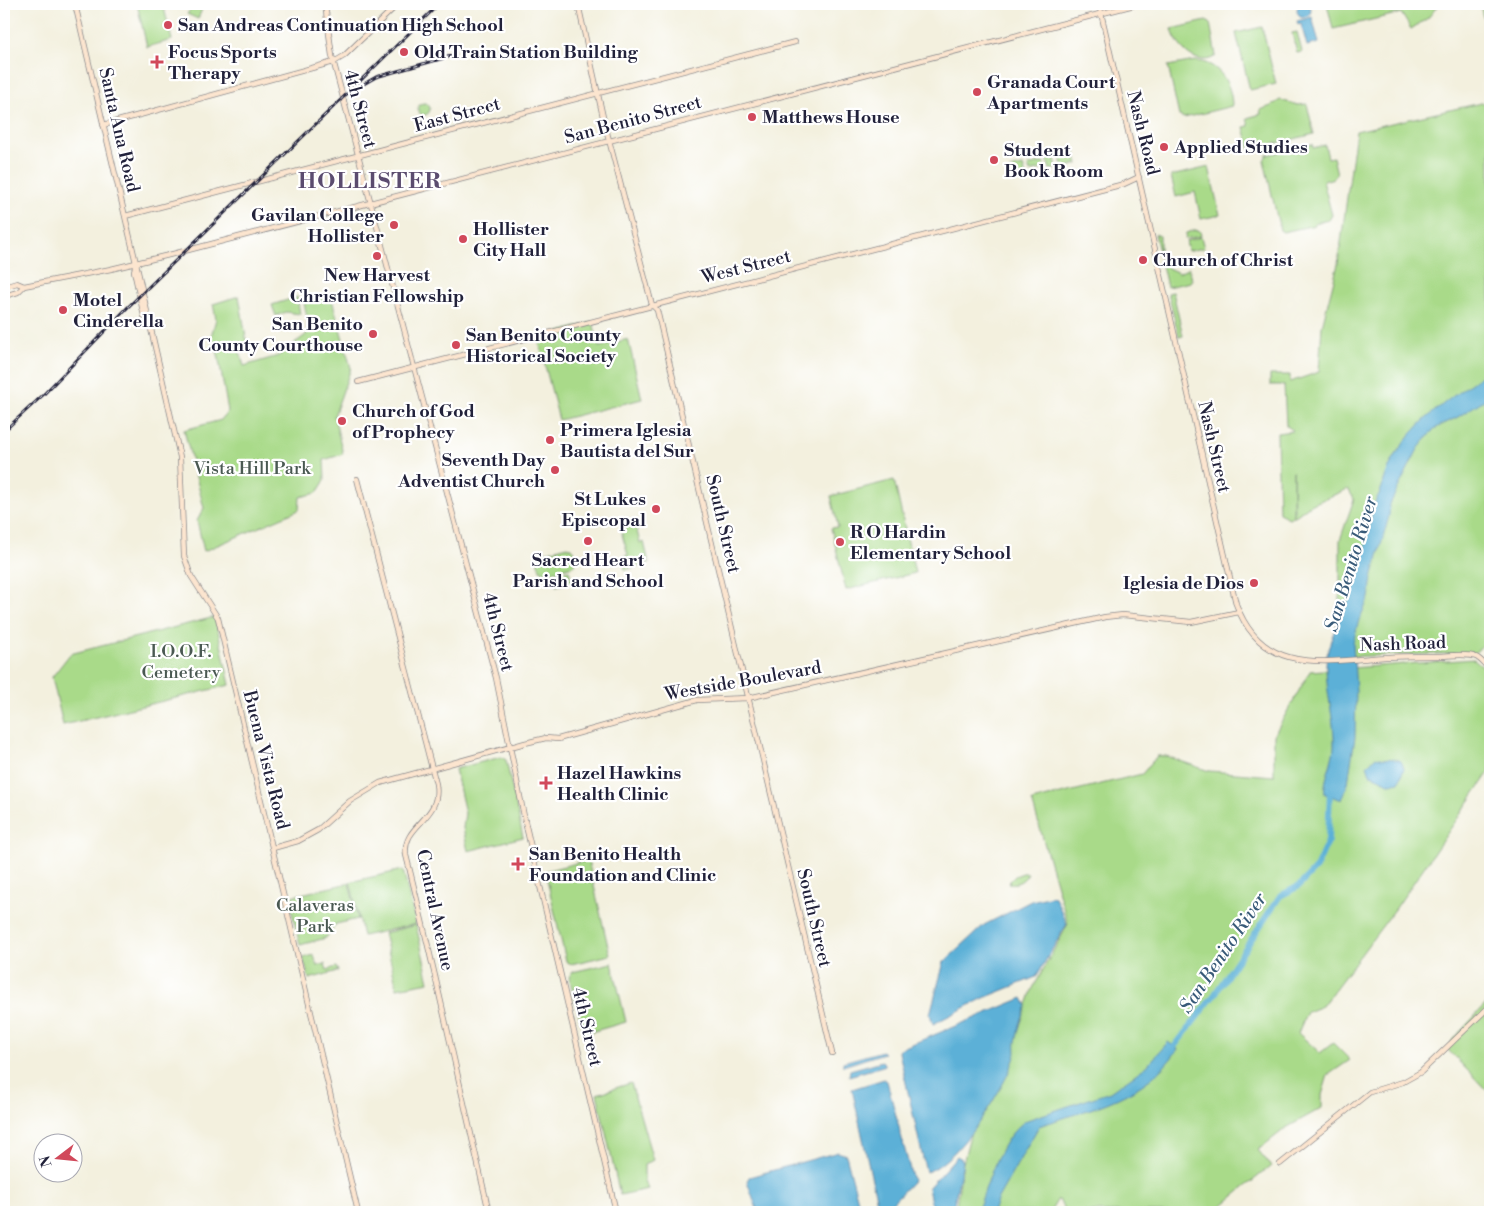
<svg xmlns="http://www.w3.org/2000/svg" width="1494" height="1216" font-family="'Libre Bodoni',serif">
<rect width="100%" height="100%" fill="#fff"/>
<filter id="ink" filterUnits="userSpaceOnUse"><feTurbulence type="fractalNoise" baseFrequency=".02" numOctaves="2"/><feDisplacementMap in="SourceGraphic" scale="10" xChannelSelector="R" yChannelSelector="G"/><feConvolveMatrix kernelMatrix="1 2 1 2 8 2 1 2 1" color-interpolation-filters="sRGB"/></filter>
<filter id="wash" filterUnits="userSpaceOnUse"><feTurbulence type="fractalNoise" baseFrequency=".0096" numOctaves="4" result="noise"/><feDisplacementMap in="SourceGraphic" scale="20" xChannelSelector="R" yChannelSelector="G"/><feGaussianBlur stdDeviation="1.12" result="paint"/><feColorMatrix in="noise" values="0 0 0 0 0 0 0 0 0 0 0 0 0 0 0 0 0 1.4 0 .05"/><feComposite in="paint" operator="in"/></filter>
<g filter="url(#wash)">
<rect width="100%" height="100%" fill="#f3f0de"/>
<path fill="#a9da89" stroke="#667e62" d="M137,4H163L172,40L147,47Z
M195,4H204L198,19L187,14Z
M1327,4H1439L1428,18L1411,29L1401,13L1333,29Z
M1480,4H1490V18L1483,17Z
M1206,21L1210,23L1216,56C1198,69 1176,47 1172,29Z
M1262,27L1276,84L1250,90L1236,33Z
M1297,32L1302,52L1297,53L1292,33Z
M1195,61C1219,62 1232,84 1232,106L1184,118L1179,116L1168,66Z
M1280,100L1298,105L1307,104L1314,134L1250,150L1244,127L1249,126L1247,118L1261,114L1260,110L1271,106Z
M1490,101V637L1475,653L1330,657L1340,632V540L1354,499L1348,489L1310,505L1294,517L1293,471V516L1289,518L1279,513L1277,433L1293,431L1286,425L1284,385H1270V375H1290V382L1319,372L1322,326L1338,264L1356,131Z
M418 109a6 6 0 1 1 12 0a6 6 0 1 1-12 0Z
M1312,144L1313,148L1325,145L1328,158L1333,157L1337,174L1334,178L1323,181L1332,215L1329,220L1314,223L1315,225L1283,232L1280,230L1264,160L1267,155Z
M1074,149L1078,164L1063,168L1059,153Z
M1054,154L1057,168L1050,170L1046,156Z
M1043,162L1045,168L1030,172L1028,166Z
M1023,166L1026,176L1012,179L1010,169Z
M1209,167L1220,215L1201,219L1195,192L1176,197L1171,176Z
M1195,230L1200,231L1201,236L1185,239L1186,233Z
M1155,234L1160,236V255L1168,268L1179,273L1189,268L1192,280L1191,282L1167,287Z
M1201,237L1204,248L1188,251L1186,241Z
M1173,292L1183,336L1179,337L1168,293Z
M239,296L247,343L238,346L244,366L278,356L307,334L308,322L304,303L331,296L351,368L334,416L343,454L324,460L325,480L317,493L300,497L299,510L204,551L197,521L204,508L184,430L221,420L228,411L216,343L210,340L216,319L213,304Z
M297,297L300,314L286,312L276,316L272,305Z
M593,322L599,347L628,339L642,399L559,420L538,338Z
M894,480L915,573L846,590L831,528L838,527L831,496Z
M632,523L633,528L636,527L640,543L644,542L649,563L625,570L622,557L628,555L621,531L625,530L624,525Z
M568,546L574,550L576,561L573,566L546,573L540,570L537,559L541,553Z
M569,570L572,582L556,586L558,573Z
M215,617L230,685L63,725L52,677L70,654Z
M1474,659L1490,672V771L1396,908L1322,1006L1307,1012L1298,1033L1320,1053L1333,1043L1350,1060L1328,1075L1322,1095V1108L1286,1128L1258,1150L1271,1166L1214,1212H1067L1058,1199L1050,1212H955L963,1163L970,1135L1007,1064L1032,990L1068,924L1032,801L1142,774L1157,756H1166L1209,771L1274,776V735L1310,671Z
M501,757L506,760L523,837L468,851L463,828L465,813L455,769Z
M588,860L610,955L571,964L566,961L545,871Z
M403,870L416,924L363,936L350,882Z
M1023,873H1028C1024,881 1017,885 1008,883L1015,876Z
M349,883L358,919L336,924L326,938L300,945L288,897Z
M416,925L429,982L397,988L384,933Z
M314,955L317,966L325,964L327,970L336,967L338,971L309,979L303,958Z
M612,963L626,1022L584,1034L569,977L572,972Z
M1490,1000V1094L1448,1050L1453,1039Z
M631,1083L653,1160L644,1165V1181L648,1189L620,1195L597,1094Z"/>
<path fill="#5bb0d7" stroke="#3e6989" d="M1297 10a7 7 0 1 1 14 0a7 7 0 1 1-14 0Z
M1312,17L1319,43L1307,46L1301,24L1298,25L1297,21Z
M1490,370V392L1484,400L1458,417L1434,429L1418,449L1390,504L1389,516L1372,578L1369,598L1359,620L1353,643L1356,690L1355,737L1348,783L1342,800L1325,794C1322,783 1334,760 1334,746C1335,720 1326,693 1326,667C1326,637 1346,612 1355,585C1364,560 1367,534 1373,508C1375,500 1380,494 1382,487C1397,432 1446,401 1490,370Z
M1376,757C1385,760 1393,757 1401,761L1404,768L1399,782L1391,784L1370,774L1367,765Z
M1052,896L1055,897L1067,924L1036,977L984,998L933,1024L930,1014L944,962L984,925L1031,901Z
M1023,998L1027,1006C1022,1017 1018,1030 1016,1042C1015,1047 1017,1053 1015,1057C1005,1088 957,1164 926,1172L899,1052L900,1049Z
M1168,1042L1178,1049C1146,1098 1091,1108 1039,1126L998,1198L993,1212H977C989,1182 999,1137 1027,1120L1110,1092L1147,1066Z
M882,1051L884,1053L843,1066V1062Z
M882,1061L886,1065L849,1076L850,1070Z
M884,1079L887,1081L913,1181L884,1211L879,1212L852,1089Z
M838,1152L846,1155L861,1212H758L747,1181L749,1177Z
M957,1156L962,1159L963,1162L952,1212H933L928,1188Z"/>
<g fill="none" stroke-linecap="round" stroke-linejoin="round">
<path stroke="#5bb0d7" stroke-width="6" d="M1169,1051H1173L1174,1047L1215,994L1280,896L1299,886L1316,868L1328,841L1330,790"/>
</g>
</g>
<g filter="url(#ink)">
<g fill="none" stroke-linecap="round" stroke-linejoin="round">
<g stroke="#8a898c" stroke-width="6">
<path id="secondary" d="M75,4L136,263
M325,4L332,56L496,678L526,826L616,1212
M578,4L603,117L652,305L657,310L832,1053
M1099,4L1236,604C1261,671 1315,663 1373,658C1395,656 1416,656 1438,656C1449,656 1466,653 1476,657C1481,659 1486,666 1490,670
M103,125L334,62L344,56L398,4
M125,216L795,42
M4,287L17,283L24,286L111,269L169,255L1138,4
M4,296L18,292L24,286
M148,319L144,316L134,271L136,263L180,457L184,556L191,576L218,618L358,1212
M358,382L1124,184L1139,177
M357,479L436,784C442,820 402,824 406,855C436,974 461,1093 489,1212
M273,848L298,841L318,830L350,801L380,783L525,743L546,738L558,739L697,700L748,698L1105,617L1123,615L1191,622L1239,612
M1280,1164L1370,1092L1403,1082L1421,1072L1490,1006"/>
</g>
<use href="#secondary" stroke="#fce5cf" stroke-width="4.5"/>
<g stroke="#22223b" stroke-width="3">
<path id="rail" d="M362,85L376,77L455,55
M4,431L43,395L128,307L439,4"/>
</g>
<use href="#rail" stroke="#fff" stroke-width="1" stroke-dasharray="4" stroke-linecap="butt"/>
</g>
</g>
<g fill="#d1495b" stroke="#fff" stroke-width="2">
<circle cx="168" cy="25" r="5"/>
<circle cx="404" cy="52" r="5"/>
<path d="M154.5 54.5h5v5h5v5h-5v5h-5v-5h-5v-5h5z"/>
<circle cx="977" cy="92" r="5"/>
<circle cx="752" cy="117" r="5"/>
<circle cx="1164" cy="147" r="5"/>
<circle cx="994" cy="160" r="5"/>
<circle cx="394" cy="225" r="5"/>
<circle cx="463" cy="239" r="5"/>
<circle cx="377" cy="256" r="5"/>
<circle cx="1143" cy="260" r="5"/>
<circle cx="63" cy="310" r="5"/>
<circle cx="373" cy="334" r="5"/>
<circle cx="456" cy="345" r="5"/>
<circle cx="342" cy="421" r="5"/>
<circle cx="550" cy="440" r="5"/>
<circle cx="555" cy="470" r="5"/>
<circle cx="656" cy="509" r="5"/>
<circle cx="588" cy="541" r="5"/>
<circle cx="840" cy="542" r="5"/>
<circle cx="1254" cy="583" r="5"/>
<path d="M543.5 775.5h5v5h5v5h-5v5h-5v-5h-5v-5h5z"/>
<path d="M515.5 856.5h5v5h5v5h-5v5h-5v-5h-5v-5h5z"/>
</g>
<g text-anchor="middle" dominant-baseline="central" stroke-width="4.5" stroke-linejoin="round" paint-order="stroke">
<g font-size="18" font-weight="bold" fill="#22223b" stroke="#fff" text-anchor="start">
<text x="178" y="25">San Andreas Continuation High School</text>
<text x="168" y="52">Focus Sports<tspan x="168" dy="21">Therapy</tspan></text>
<text x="414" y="52">Old Train Station Building</text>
<text x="987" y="82">Granada Court<tspan x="987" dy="21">Apartments</tspan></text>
<text x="762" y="117">Matthews House</text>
<text x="1174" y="147">Applied Studies</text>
<text x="1004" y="150">Student<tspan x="1004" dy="21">Book Room</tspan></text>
<text x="384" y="215" text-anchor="end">Gavilan College<tspan x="384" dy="21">Hollister</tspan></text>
<text x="473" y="229">Hollister<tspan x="473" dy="21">City Hall</tspan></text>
<text x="1153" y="260">Church of Christ</text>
<text x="377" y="275" text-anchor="middle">New Harvest<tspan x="377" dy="21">Christian Fellowship</tspan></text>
<text x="73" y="300">Motel<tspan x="73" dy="21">Cinderella</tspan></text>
<text x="363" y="324" text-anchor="end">San Benito<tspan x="363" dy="21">County Courthouse</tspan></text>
<text x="466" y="335">San Benito County<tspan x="466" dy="21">Historical Society</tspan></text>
<text x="352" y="411">Church of God<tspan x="352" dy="21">of Prophecy</tspan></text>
<text x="560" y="430">Primera Iglesia<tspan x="560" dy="21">Bautista del Sur</tspan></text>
<text x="545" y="460" text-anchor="end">Seventh Day<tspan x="545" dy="21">Adventist Church</tspan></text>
<text x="646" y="499" text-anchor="end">St Lukes<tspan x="646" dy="21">Episcopal</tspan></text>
<text x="850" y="532">R O Hardin<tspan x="850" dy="21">Elementary School</tspan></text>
<text x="588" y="560" text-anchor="middle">Sacred Heart<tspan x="588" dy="21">Parish and School</tspan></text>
<text x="1244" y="583" text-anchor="end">Iglesia de Dios</text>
<text x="557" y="773">Hazel Hawkins<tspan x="557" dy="21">Health Clinic</tspan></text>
<text x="529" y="854">San Benito Health<tspan x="529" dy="21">Foundation and Clinic</tspan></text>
</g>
<g font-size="18" fill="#22223b" stroke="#fff">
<text transform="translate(360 109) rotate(75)">4th Street</text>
<text transform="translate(457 115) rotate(-15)">East Street</text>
<text transform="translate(633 120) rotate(-15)">San Benito Street</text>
<text transform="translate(119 130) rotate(77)">Santa Ana Road</text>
<text transform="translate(1143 133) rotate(76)">Nash Road</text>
<text transform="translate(746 267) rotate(-14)">West Street</text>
<text transform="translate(1214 447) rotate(77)">Nash Street</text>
<text transform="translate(723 524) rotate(77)">South Street</text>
<text transform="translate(498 632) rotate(76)">4th Street</text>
<text transform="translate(1403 644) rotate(-2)">Nash Road</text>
<text transform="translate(743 681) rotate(-10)">Westside Boulevard</text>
<text transform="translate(266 760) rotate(76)">Buena Vista Road</text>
<text transform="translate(435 910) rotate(78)">Central Avenue</text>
<text transform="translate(814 918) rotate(77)">South Street</text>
<text transform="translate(587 1027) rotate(77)">4th Street</text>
</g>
<g font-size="18" fill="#4a5952" stroke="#fff">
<text x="252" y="468">Vista Hill Park</text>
<text x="181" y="651">I.O.O.F.<tspan x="181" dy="21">Cemetery</tspan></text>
<text x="315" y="905">Calaveras<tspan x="315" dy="21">Park</tspan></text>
</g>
<g font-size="19" font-style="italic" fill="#395b79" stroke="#fff">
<text transform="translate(1351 564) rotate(-73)">San Benito River</text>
<text transform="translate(1223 953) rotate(-56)">San Benito River</text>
</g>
<g font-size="22" font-weight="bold" letter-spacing="1" fill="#5b4c6f" stroke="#fff">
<text x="370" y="181">HOLLISTER</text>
</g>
</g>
<rect width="1494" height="1216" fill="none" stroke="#fff" stroke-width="20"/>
<g transform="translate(58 1158) rotate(254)"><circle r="24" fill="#ffffff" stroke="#a7a7b1"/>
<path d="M0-4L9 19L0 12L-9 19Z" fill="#d1495b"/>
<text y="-8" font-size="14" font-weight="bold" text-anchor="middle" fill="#22223b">N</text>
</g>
</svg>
